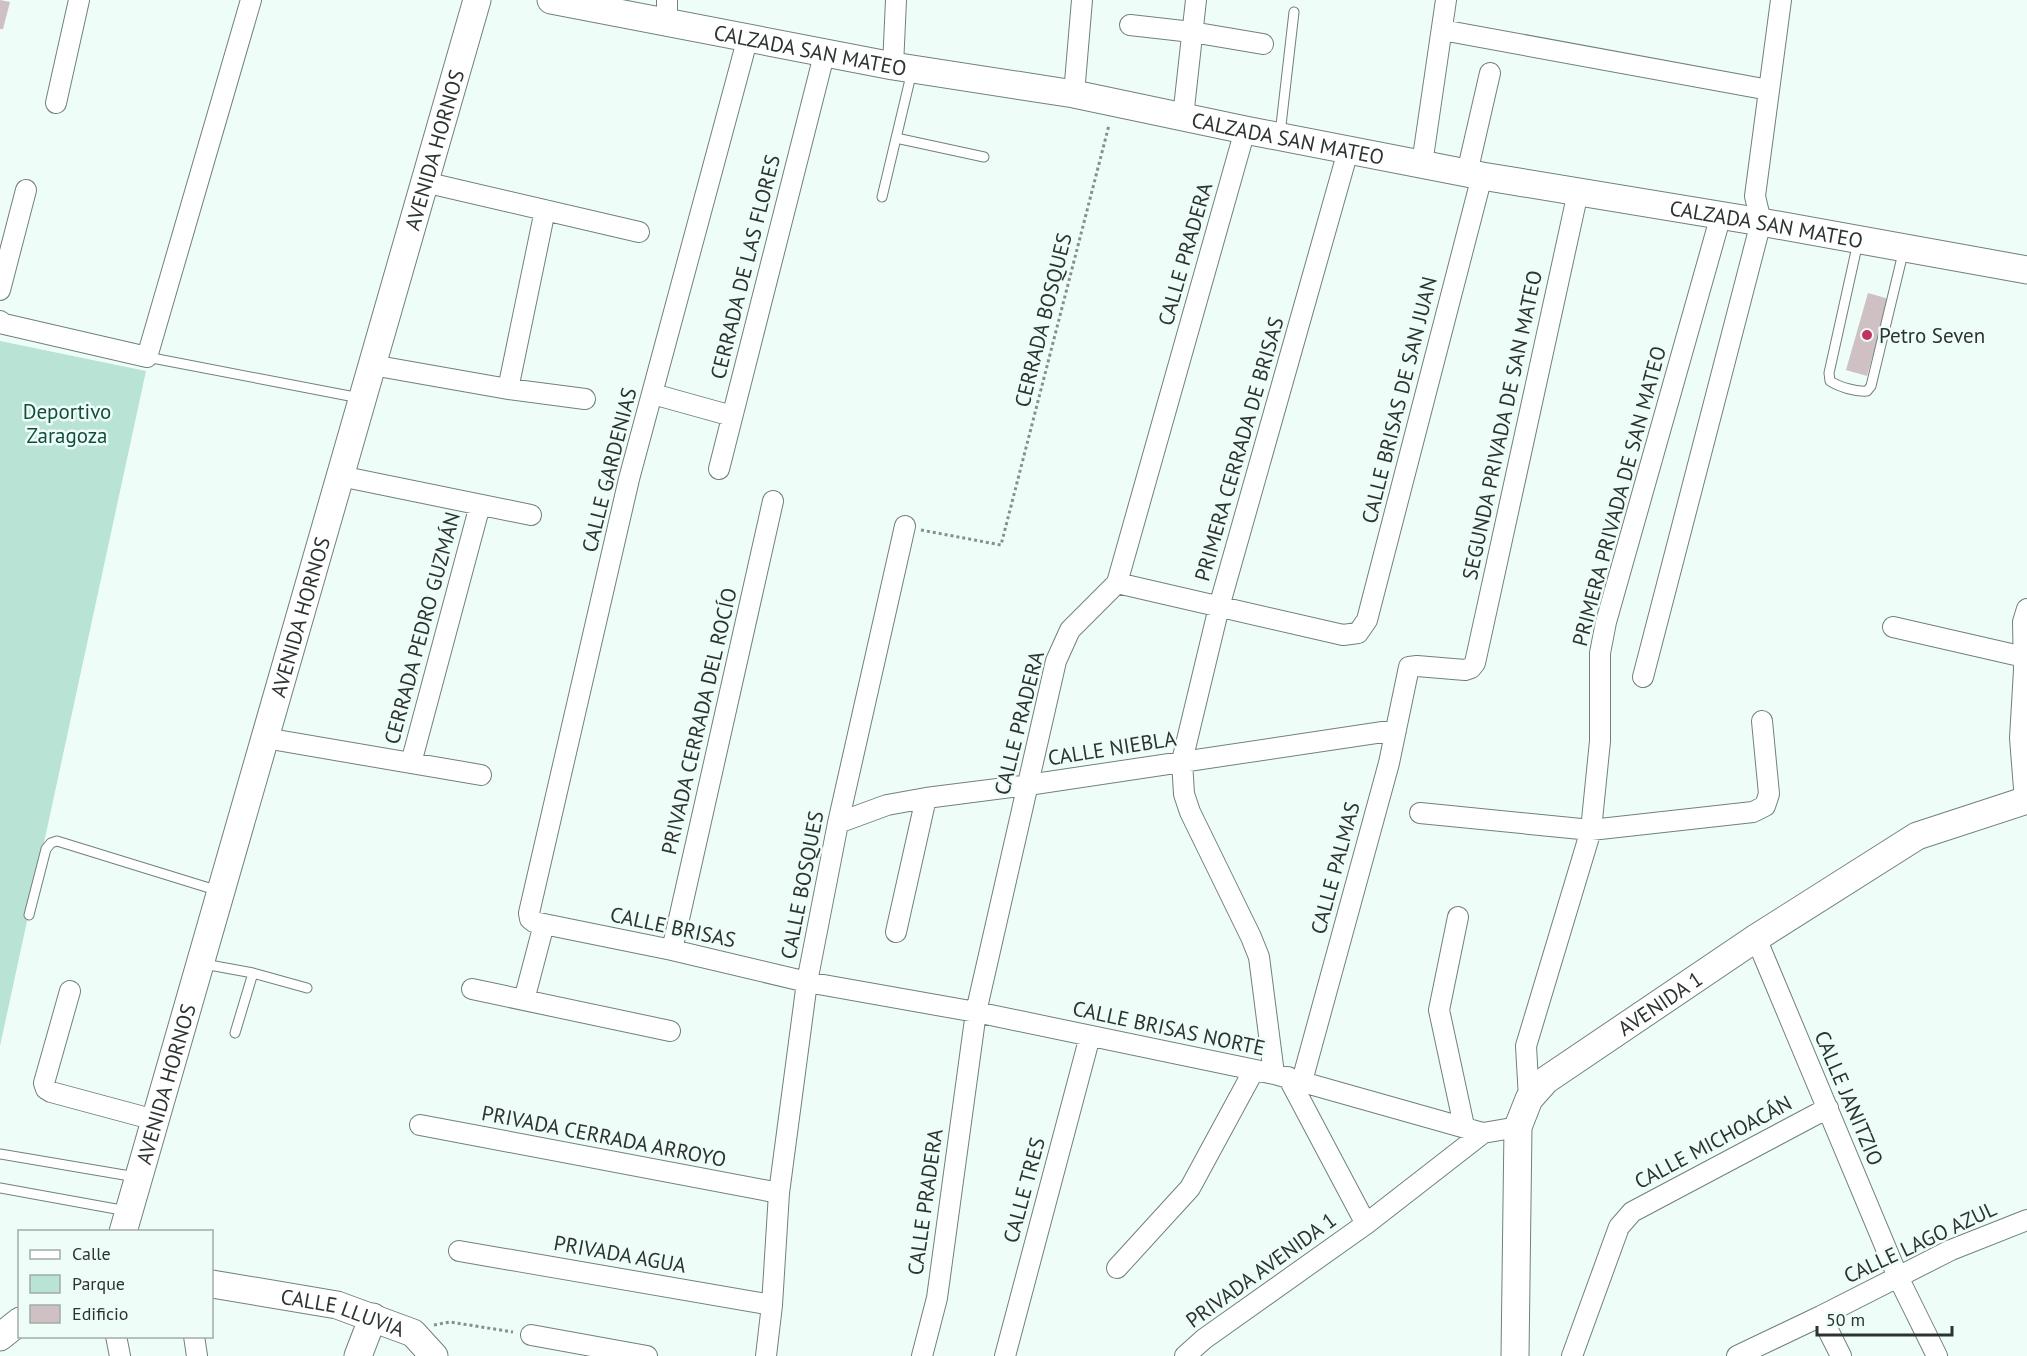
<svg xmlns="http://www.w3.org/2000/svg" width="2027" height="1356" font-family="'PT Sans',sans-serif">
<rect width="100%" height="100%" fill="#eefdf8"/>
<path fill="#b9e3d5" d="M0,341L146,371L0,1046Z"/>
<path fill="#cfc0c3" d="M0,0L10,2L3,29H0Z
M1868,293L1889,299L1867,376L1846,370Z"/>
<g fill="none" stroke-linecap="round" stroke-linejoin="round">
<g stroke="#72807b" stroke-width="11">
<path id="lane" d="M1280,134L1294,12
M896,138L984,157
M882,197L912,71
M1858,242L1829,373L1830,381C1839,387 1856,392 1867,391L1871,386L1904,249
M147,357L360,398
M29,915L46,849L51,843L57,841L219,891
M204,964L253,973L307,988
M235,1033L253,973
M0,1154L136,1177
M0,1188L127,1211"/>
</g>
<g stroke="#72807b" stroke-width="22">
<path id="street" d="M667,21V0
M1130,25L1192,32L1263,44
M1442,30L1769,90
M748,37L629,479L529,913L530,919L534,922L672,950L807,982L976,1012L1274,1074L1483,1133L1518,1127
M893,66L896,0
M1074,94L1082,0
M56,103L79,0
M1183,117L1196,0
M1422,164L1446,0
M1467,173L1490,73
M424,182L639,232
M0,290L26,190
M0,321L4,324L147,357L251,0
M372,365L508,389L585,399
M508,389L545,210
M653,394L732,416
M719,469L825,51
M340,476L531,515
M1117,583L1343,635L1358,633L1367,620L1482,176
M1893,627L2024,657
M1643,677L1761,222L1755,196L1781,0
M265,738L481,775
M411,763L480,505
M2025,801L2020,738L2024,670L2023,622L2027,609
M1420,813L1591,830L1753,812L1765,806L1769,794L1762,721
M838,823L887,805L926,798L1028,785L1396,730
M1458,917L1439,1010L1464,1126
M896,932L926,798
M1756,938L1898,1277L1937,1356
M672,950L773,501
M472,989L670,1031
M70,991L44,1083L46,1089L51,1092L155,1120
M524,1000L544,924
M1274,1074L1259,957L1251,937L1190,812L1184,794L1182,761L1219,607L1348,151
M1288,1077L1366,1224
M1302,1081L1389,763L1409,667L1417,666L1465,670L1471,668L1475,663L1578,192
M1529,1099L1526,1046L1591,830L1600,741V653L1606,622L1721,215
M420,1125L779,1193
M459,1251L772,1305
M1117,1268L1190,1188L1254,1070
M1821,1316L1841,1356
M531,1335L647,1356
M116,1336L120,1356
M194,1336L197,1356
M766,1356L772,1305L779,1193L807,982L838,823L905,526
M922,1356L937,1298L976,1012L1056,661L1070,630L1117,583L1245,130
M1005,1356L1090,1036
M1185,1356L1204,1339L1366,1224L1483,1133
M1572,1356L1619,1227L1632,1212L1828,1108
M1737,1356L1821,1316L1951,1250L2027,1220"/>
</g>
<g stroke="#72807b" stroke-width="29">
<g id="secondary">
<path id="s1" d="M551,0L893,66L1074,94L1245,130L1482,176L1761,222L2027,270"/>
<path id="s2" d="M123,1232L477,0"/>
<path id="s3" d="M212,1284L337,1305L413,1333L434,1356"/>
<path d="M0,1337L20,1321"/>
<path d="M358,1356L373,1317"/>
<path id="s4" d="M1515,1356L1518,1127L1529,1099L1546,1080L1756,938L1917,836L2027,800"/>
</g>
</g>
<path stroke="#86908d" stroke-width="3" stroke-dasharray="3 3" stroke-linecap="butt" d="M921,530L1001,545L1109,125
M434,1325L450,1322L513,1332"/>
<use href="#lane" stroke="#fff" stroke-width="9"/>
<use href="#street" stroke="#fff" stroke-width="20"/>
<use href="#secondary" stroke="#fff" stroke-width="27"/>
</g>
<circle fill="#c13362" stroke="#eefdf8" stroke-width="2" cx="1867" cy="335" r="6"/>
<g text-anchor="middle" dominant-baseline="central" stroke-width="5" stroke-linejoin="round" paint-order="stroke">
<g font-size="21" fill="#2d3331" stroke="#eefdf8">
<text stroke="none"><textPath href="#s1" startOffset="264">CALZADA SAN MATEO</textPath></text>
<text stroke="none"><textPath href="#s1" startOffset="750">CALZADA SAN MATEO</textPath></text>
<text stroke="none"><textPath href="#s2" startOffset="1126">AVENIDA HORNOS</textPath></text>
<text stroke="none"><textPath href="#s1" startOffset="1236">CALZADA SAN MATEO</textPath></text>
<text transform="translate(1185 254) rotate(-74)">CALLE PRADERA</text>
<text transform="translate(745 267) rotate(-76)">CERRADA DE LAS FLORES</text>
<text transform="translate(1043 320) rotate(-76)">CERRADA BOSQUES</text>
<text transform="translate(1399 400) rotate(-76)">CALLE BRISAS DE SAN JUAN</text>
<text transform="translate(1502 425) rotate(-78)">SEGUNDA PRIVADA DE SAN MATEO</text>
<text transform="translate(1239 449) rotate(-74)">PRIMERA CERRADA DE BRISAS</text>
<text transform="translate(609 470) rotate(-76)">CALLE GARDENIAS</text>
<text transform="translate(1619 496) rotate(-75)">PRIMERA PRIVADA DE SAN MATEO</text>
<text stroke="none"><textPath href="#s2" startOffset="640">AVENIDA HORNOS</textPath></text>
<text transform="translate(422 628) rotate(-75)">CERRADA PEDRO GUZMÁN</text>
<text transform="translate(699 721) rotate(-77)">PRIVADA CERRADA DEL ROCÍO</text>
<text transform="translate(1019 723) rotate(-76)">CALLE PRADERA</text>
<text transform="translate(1112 748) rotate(-9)">CALLE NIEBLA</text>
<text transform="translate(1335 868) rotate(-75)">CALLE PALMAS</text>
<text transform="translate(802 885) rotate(-79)">CALLE BOSQUES</text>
<text transform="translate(673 927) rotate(12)">CALLE BRISAS</text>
<text stroke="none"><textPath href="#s4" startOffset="422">AVENIDA 1</textPath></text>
<text transform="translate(1169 1028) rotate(12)">CALLE BRISAS NORTE</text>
<text stroke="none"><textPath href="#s2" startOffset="154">AVENIDA HORNOS</textPath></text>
<text transform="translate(1849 1098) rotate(67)">CALLE JANITZIO</text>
<text transform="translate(604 1136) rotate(11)">PRIVADA CERRADA ARROYO</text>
<text transform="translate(1713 1142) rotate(-28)">CALLE MICHOACÁN</text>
<text transform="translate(1024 1190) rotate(-75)">CALLE TRES</text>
<text transform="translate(925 1202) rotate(-82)">CALLE PRADERA</text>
<text transform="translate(1920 1242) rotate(-25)">CALLE LAGO AZUL</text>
<text transform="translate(620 1254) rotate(10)">PRIVADA AGUA</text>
<text transform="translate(1261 1270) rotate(-36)">PRIVADA AVENIDA 1</text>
<text stroke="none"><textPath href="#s3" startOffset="134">CALLE LLUVIA</textPath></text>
</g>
<g font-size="21" fill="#2d3331" stroke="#eefdf8" text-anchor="start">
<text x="1879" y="335">Petro Seven</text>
</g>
<g font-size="21" fill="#114d3e" stroke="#eefdf8">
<text x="67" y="411">Deportivo<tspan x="67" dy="24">Zaragoza</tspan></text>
</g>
</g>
<rect x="18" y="1230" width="195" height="108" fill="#eefdf8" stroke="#a1aca8" stroke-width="1.5"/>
<rect x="30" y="1250" width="30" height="9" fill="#ffffff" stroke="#a1aca8" stroke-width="1.5"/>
<text x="72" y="1260" font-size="18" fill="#2d3331">Calle</text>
<rect x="30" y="1275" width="30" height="18" fill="#b9e3d5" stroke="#a1aca8" stroke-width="1.5"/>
<text x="72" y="1290" font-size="18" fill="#2d3331">Parque</text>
<rect x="30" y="1305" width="30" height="18" fill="#cfc0c3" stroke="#a1aca8" stroke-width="1.5"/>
<text x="72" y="1320" font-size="18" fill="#2d3331">Edificio</text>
<path d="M1817 1326v9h135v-9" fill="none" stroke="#2d3331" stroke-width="3"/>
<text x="1826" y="1326" font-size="18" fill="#2d3331" stroke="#eefdf8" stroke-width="4.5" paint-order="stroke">50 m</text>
</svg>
